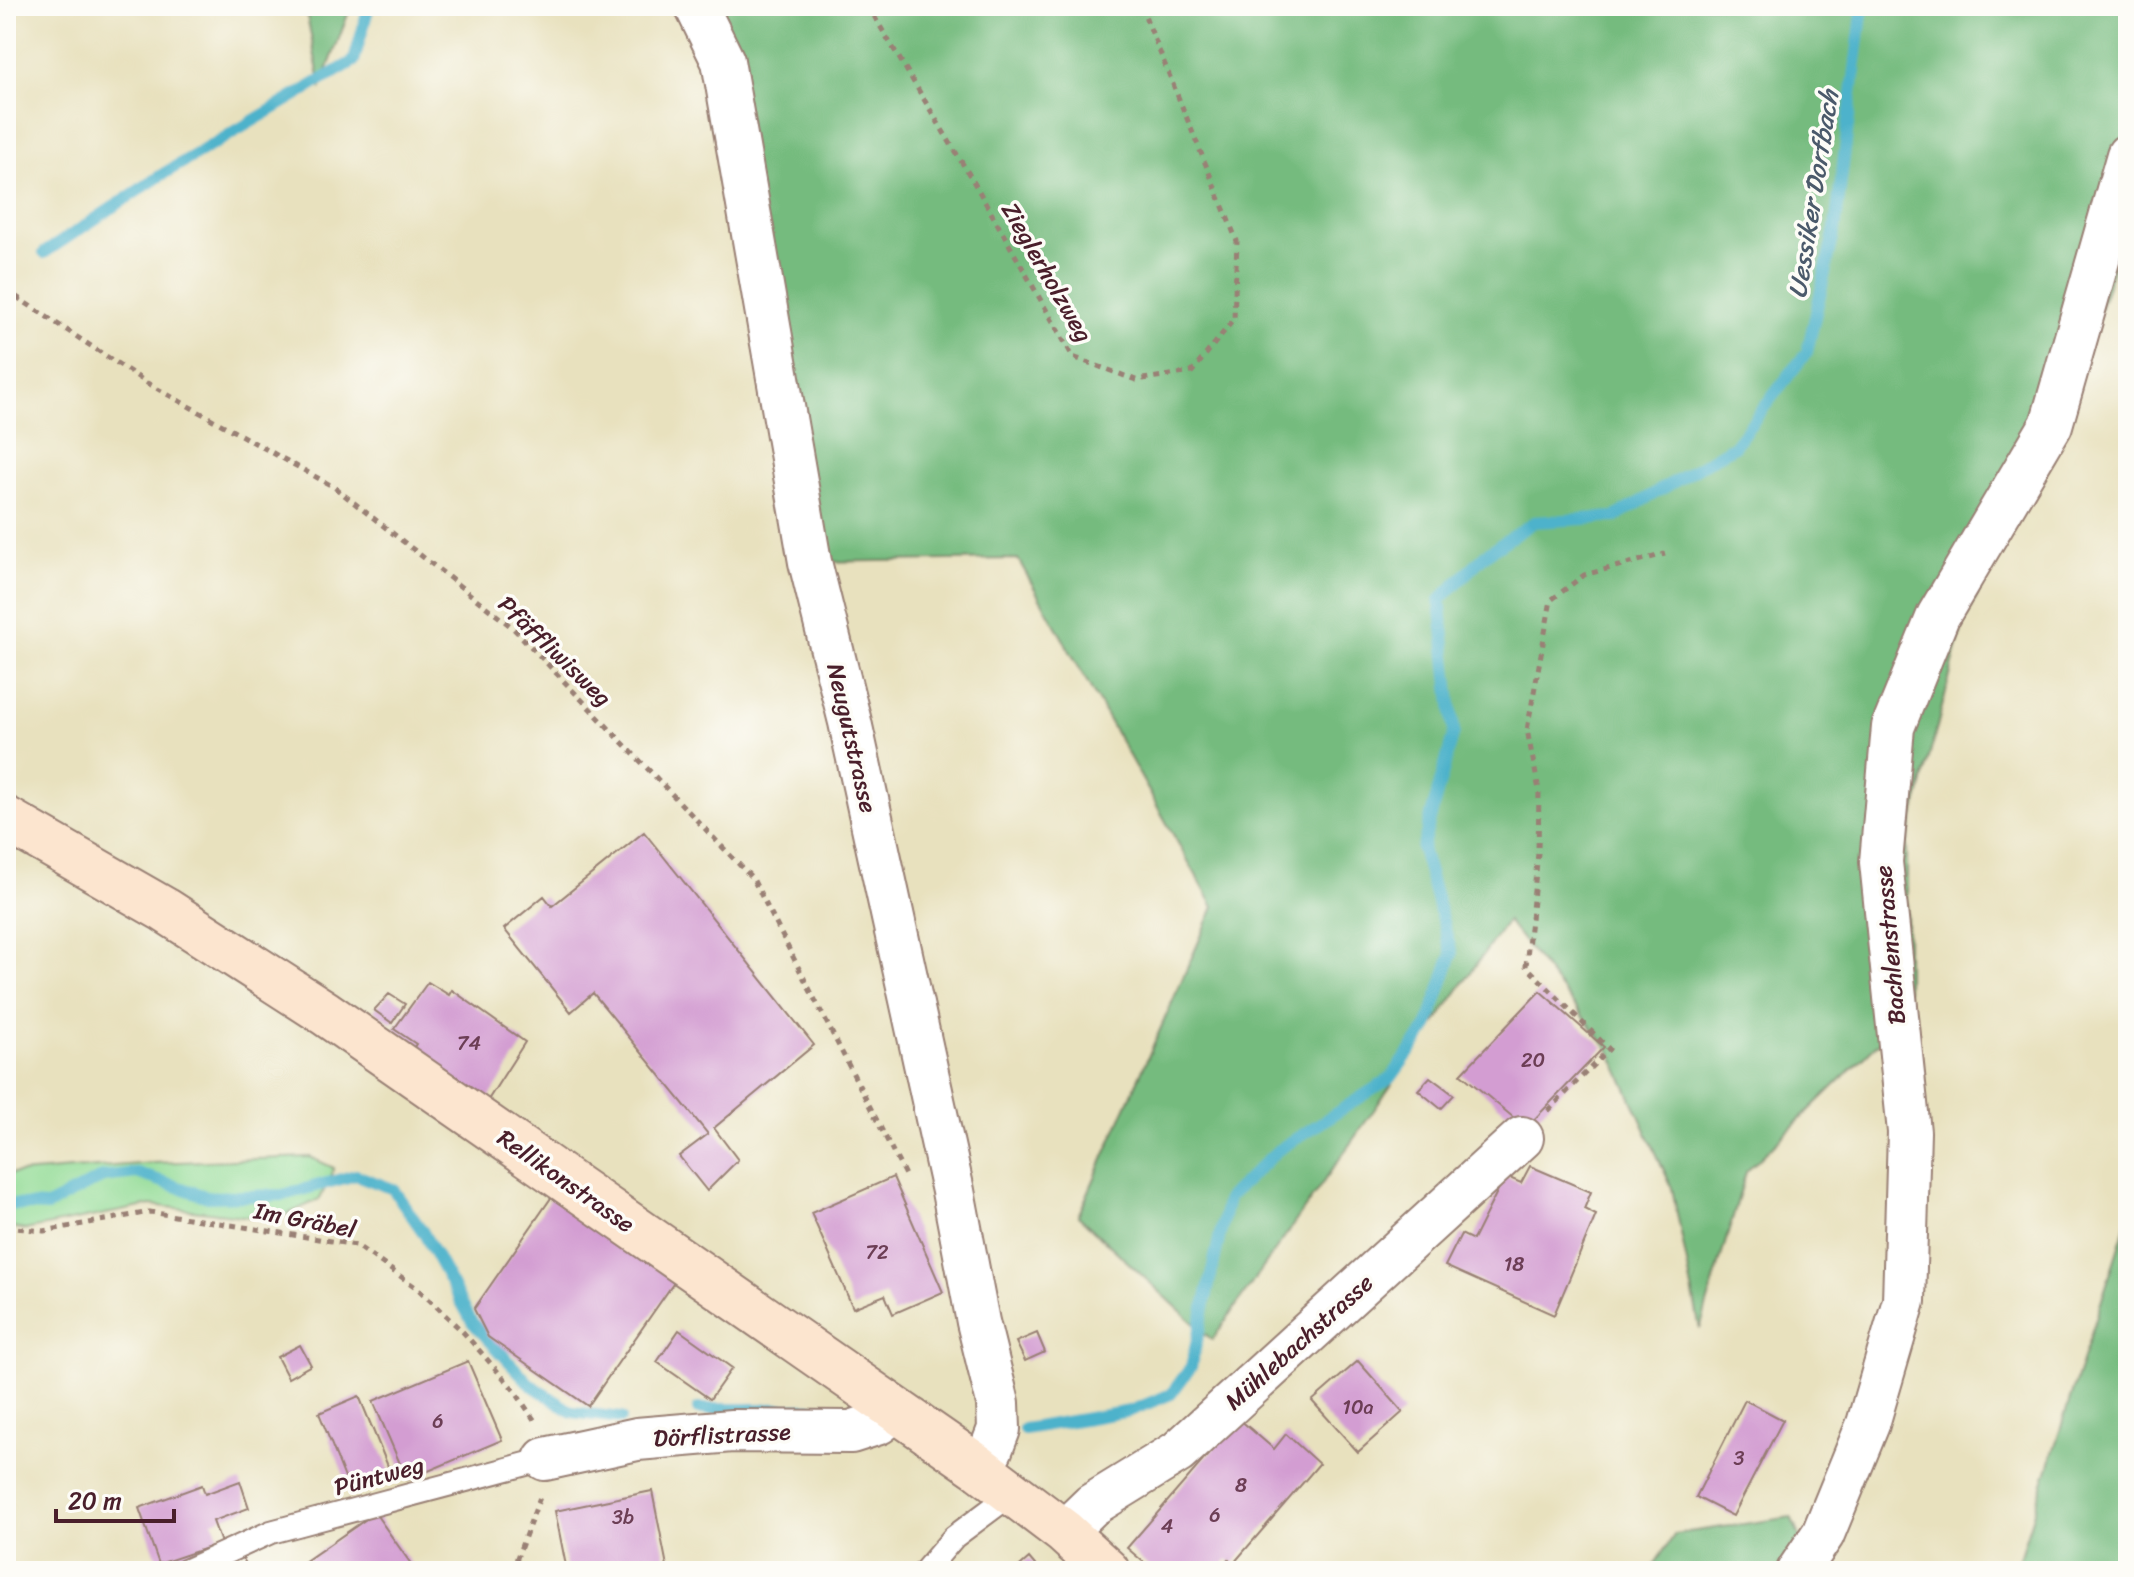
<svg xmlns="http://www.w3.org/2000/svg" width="2134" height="1577" font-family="Sriracha,sans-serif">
<rect width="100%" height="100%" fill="#fdfcf7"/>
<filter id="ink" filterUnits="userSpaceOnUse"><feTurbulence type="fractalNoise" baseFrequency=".0125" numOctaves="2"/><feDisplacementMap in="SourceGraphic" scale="16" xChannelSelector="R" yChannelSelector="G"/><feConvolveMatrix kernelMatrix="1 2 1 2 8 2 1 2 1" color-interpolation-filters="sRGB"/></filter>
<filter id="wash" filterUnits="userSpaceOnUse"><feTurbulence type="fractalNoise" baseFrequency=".006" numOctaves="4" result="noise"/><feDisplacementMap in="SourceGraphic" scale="32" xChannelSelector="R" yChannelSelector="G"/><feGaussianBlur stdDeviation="1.8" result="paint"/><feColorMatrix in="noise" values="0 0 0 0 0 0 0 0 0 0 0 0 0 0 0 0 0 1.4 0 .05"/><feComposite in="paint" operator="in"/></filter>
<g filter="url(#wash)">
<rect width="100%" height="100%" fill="#e8e1be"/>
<path fill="#92db95" stroke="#6e7d60" stroke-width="2" d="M310,1157L334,1168L320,1199L275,1220L151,1205L25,1230L6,1227V1174L153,1163Z"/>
<path fill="#75bb7e" stroke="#606d54" stroke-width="2" d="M305,6H351L321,87Z
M696,6H2128V221L2074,393L1963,625L1907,844V1015L1746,1172L1700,1329L1672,1188L1609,1049L1507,921L1212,1340L1078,1216L1214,907L1018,559L810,562Z
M2128,1218V1571H2015Z
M1791,1517L1815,1571H1650L1675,1534Z"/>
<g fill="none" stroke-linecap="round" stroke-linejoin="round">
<path stroke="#4db2cb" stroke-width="12" d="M44,253L163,174L354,61L369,6
M6,1204L47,1206L103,1177L137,1173L208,1197L283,1195L356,1175L393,1189L423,1232L472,1322L530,1384L572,1412L621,1418
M698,1409H823
M1024,1429L1130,1411L1171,1394L1191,1367L1228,1198L1278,1150L1391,1078L1427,1028L1452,954L1422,849L1454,732L1440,600L1486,554L1534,522L1615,517L1734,446L1807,352L1835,229L1863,6"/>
</g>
<g id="blocks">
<path fill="#d39dd2" d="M644,832L814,1045L714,1128L738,1160L707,1191L679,1156L708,1134L593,993L571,1012L504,929L544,896L552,906Z
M428,982L449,995L452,990L525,1042L486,1103L412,1050L416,1044L394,1029Z
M1540,991L1604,1047L1526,1128L1461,1074Z
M389,994L405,1004L392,1023L374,1010Z
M1430,1077L1454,1095L1441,1109L1418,1090Z
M1530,1166L1591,1192L1584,1209L1596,1215L1554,1315L1445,1266L1461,1234L1473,1240L1505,1176L1521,1183Z
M893,1177L943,1292L893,1314L885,1295L853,1308L811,1213Z
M551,1198L675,1281L588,1406L488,1337L474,1309Z
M679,1330L732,1368L710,1399L657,1362Z
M1037,1333L1045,1352L1025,1361L1016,1342Z
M300,1345L311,1365L288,1378L277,1357Z
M468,1361L502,1440L407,1480L373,1401Z
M1358,1361L1403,1412L1358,1452L1312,1401Z
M359,1396L392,1476L351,1493L319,1413Z
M1745,1400L1783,1420L1733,1516L1696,1497Z
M1239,1419L1274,1449L1286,1434L1319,1464L1233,1564L1228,1559L1218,1571H1154L1127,1548Z
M240,1481L249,1508L213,1521L221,1543L159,1564L139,1508L202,1485L205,1494Z
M652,1491L668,1571H643L642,1566L620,1571H567L555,1511Z
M375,1513L416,1571H296L294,1569Z
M241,1555L250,1571H211Z
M1029,1558L1040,1571H1014Z"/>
</g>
</g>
<g filter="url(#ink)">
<use href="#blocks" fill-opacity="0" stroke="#998074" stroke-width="2"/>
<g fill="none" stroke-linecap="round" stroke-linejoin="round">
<g stroke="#998074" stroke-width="26">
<path id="lane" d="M185,1571L271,1532L545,1459
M925,1571L954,1537L1013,1493"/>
</g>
<g stroke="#998074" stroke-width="46">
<path id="street" d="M696,6L723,61L810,562L850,722L953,1191L978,1322L998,1403L999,1429L991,1450L977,1466
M545,1459L637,1439L732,1431L851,1432L879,1423L895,1410
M1064,1532L1092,1505L1178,1452L1522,1138
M1798,1571L1823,1534L1868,1424L1904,1301L1909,1132L1881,862L1893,727L1938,616L2051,425L2128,155"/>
</g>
<g stroke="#998074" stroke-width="48">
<path id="secondary" d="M6,819L165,910L325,1013L977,1466L1064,1532L1107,1571"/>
</g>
<path stroke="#998074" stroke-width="5" stroke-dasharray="6 6" stroke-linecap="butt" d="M868,6L976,186L1073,357L1136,380L1192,372L1234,319L1237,241L1141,6
M6,290L147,383L334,487L513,628L753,879L905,1175
M1548,1111L1609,1049L1526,966L1538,853L1539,790L1527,730L1551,600L1584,575L1665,554
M6,1227L44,1231L150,1212L356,1245L417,1288L463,1332L514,1390L535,1421
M512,1571L540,1497"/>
<use href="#lane" stroke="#fff" stroke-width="22"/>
<use href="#street" stroke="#fff" stroke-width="42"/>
<use href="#secondary" stroke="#fce5cf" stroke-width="44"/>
</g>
</g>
<g text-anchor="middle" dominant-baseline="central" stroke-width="7" stroke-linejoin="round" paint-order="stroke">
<g font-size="20" fill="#6c3e55">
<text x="469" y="1043">74</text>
<text x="1533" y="1060">20</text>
<text x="877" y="1252">72</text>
<text x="1514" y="1264">18</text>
<text x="1358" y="1407">10a</text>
<text x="438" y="1421">6</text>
<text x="1739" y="1458">3</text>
<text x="1241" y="1485">8</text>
<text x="1215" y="1515">6</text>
<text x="623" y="1517">3b</text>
<text x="1167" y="1526">4</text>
</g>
<g font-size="24" fill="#4a1f2b" stroke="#fdfcf7">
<text transform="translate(1047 272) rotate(60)">Zieglerholzweg</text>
<text transform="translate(555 651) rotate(44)">Pfäffliwisweg</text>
<text transform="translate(852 738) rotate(77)">Neugutstrasse</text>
<text transform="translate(1890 945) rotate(-95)">Bachlenstrasse</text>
<text transform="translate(566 1181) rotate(35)">Rellikonstrasse</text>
<text transform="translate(305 1220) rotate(11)">Im Gräbel</text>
<text transform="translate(1299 1342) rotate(-42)">Mühlebachstrasse</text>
<text transform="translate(722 1435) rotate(-3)">Dörflistrasse</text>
<text transform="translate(379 1476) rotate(-15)">Püntweg</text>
</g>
<g font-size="26" font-style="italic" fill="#4b5a6b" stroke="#fdfcf7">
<text transform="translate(1813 194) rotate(-81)">Uessiker Dorfbach</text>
</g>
</g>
<rect width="2134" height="1577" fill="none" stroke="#fdfcf7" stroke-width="32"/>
<path d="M56 1509v12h118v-12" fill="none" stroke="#4a1f2b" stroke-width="4"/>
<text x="68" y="1509" font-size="24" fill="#4a1f2b" stroke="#fdfcf7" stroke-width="6" paint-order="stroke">20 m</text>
</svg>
